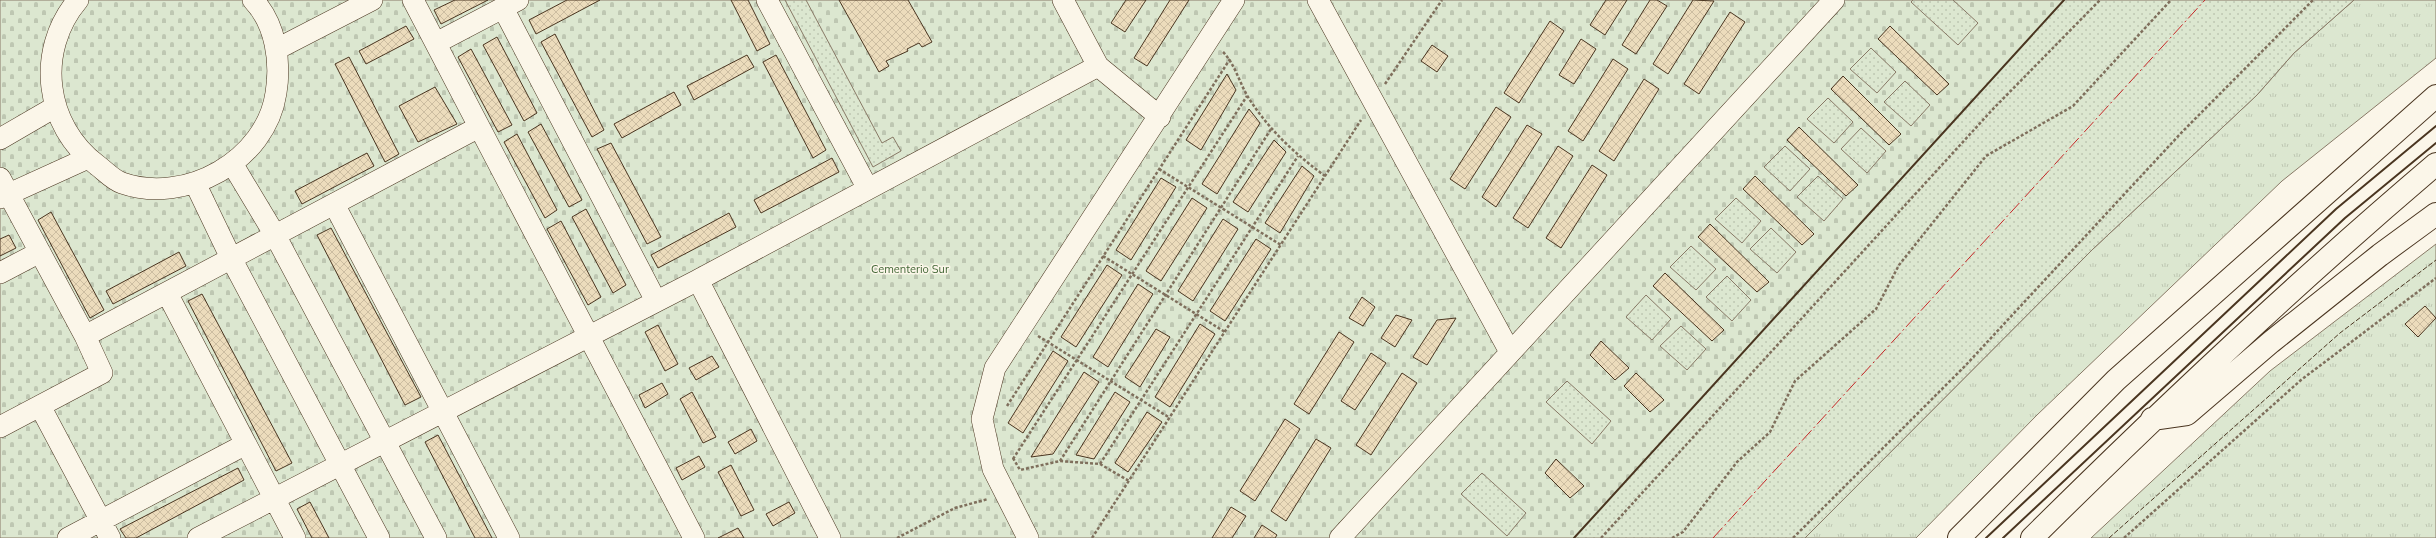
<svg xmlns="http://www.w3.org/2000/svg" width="2436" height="538" font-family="Mulish,sans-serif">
<defs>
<pattern id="grass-tufts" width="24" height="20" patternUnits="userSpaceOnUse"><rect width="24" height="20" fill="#dce7d0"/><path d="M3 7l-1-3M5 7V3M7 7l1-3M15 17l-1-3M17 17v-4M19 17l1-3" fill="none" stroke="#bec7b2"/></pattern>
<pattern id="cemetery-stones" width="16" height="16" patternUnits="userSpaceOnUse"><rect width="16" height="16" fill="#dce7d0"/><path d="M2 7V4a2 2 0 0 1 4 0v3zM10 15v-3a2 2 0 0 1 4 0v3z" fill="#bec7b2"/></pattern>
<pattern id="park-dots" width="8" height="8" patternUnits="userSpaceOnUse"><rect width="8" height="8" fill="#dce7d0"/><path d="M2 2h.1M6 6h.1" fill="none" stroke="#bec7b2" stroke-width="1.8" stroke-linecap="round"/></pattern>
<pattern id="building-cross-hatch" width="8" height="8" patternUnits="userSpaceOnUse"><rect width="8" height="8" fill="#ecdcbc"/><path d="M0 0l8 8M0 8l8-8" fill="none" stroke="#ccbda1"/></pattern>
</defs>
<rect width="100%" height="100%" fill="#fbf6e9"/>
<path fill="url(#grass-tufts)" stroke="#887966" d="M2354,0H2436V58L2282,181L2037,415L1916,538H1805L2093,249L2257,95L2294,53Z
M2436,244V538H2091L2270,371Z"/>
<path fill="url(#cemetery-stones)" stroke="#887966" d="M0,0H2064L1574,538H0Z"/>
<path fill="url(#park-dots)" stroke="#887966" d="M785,0H806L882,143L893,137L901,151L873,167Z
M1913,0H1953L1978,23L1958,45L1911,2Z
M2064,0H2354L2294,53L2257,95L2093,249L1805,538H1574Z
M1871,48L1896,72L1877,93L1850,69Z
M1905,81L1930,105L1911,126L1884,102Z
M1828,98L1853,122L1834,143L1807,119Z
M1861,128L1886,151L1867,173L1841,149Z
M1785,146L1810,169L1790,191L1764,167Z
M1818,176L1843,199L1824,221L1797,197Z
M1736,198L1761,221L1742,243L1715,219Z
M1771,228L1796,252L1777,273L1750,249Z
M1691,246L1716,269L1696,290L1670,267Z
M1727,276L1751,300L1732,321L1706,297Z
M1646,295L1671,319L1652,340L1626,317Z
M1681,326L1706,349L1687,370L1660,346Z
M1567,381L1611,421L1592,444L1546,402Z
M1482,473L1526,513L1507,536L1461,494Z"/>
<path fill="url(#building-cross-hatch)" stroke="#4a3520" d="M455,0H488L441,24L434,10Z
M567,0H600L536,34L529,20Z
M731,0H748L770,44L757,51Z
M839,0H908L932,42L922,47L919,43L907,49L908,51L886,61L889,66L879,72Z
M1126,0H1146L1125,32L1111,23Z
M1170,0H1189L1147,66L1134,58Z
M1606,0H1627L1605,35L1590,25Z
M1650,0H1657L1667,6L1636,54L1622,45Z
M1693,0L1714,1L1668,74L1653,64Z
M1730,12L1745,22L1699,94L1684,84Z
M1550,21L1564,31L1519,103L1504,93Z
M406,26L414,39L366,64L359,51Z
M1890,26L1949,84L1937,95L1878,39Z
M555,34L604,130L592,137L541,42Z
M497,37L537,113L524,121L483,45Z
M1581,39L1596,49L1574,84L1559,75Z
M1432,45L1448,56L1437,72L1421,61Z
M471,49L512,125L498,132L458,57Z
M747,55L754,67L694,100L687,86Z
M776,55L826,150L813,158L763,62Z
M349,57L399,154L385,162L335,64Z
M1613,59L1628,69L1583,141L1568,131Z
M1227,74L1236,90L1201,150L1186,140Z
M1843,76L1901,134L1889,145L1831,89Z
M1644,79L1659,89L1614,161L1599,151Z
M435,87L457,124L418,142L399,106Z
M674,92L681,105L622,138L614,124Z
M1496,107L1511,117L1465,189L1450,179Z
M1249,109L1260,123L1217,194L1202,184Z
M541,124L582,200L569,207L528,132Z
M1527,125L1542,134L1496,207L1482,197Z
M1799,127L1858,185L1846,196L1787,140Z
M517,134L557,210L545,218L504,142Z
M1274,140L1286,152L1248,212L1233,202Z
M611,143L661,237L647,244L597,149Z
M1558,146L1573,156L1528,228L1513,218Z
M367,153L374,166L302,204L295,191Z
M832,158L839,172L761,213L754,200Z
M1592,165L1607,175L1561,248L1546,238Z
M1302,166L1314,176L1280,233L1265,223Z
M1755,176L1814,234L1802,245L1743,189Z
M1161,178L1176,187L1131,260L1116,250Z
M1192,198L1207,208L1161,281L1146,271Z
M586,209L626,285L613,293L572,217Z
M51,212L104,310L90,318L38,220Z
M729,213L736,227L658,268L651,255Z
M1223,219L1238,229L1193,301L1178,291Z
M561,221L601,297L588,305L547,229Z
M1710,224L1769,282L1757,292L1698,237Z
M331,228L421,397L405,405L317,235Z
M9,235L16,248L0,256V239Z
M1256,239L1271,249L1225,321L1210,311Z
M179,252L186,266L113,304L106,291Z
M1107,265L1122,275L1076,347L1061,337Z
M1665,273L1724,330L1712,341L1653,286Z
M1138,284L1153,294L1108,367L1093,357Z
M202,294L292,463L276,471L188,301Z
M1362,297L1375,307L1363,326L1349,318Z
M2425,306L2436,318L2418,337L2405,324Z
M1396,315L1412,320L1395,347L1381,338Z
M1456,318L1427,365L1413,357L1437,320Z
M1200,324L1215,334L1170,407L1155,397Z
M658,325L678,364L665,371L645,332Z
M1156,329L1170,337L1140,387L1125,377Z
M1339,332L1354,342L1309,414L1294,404Z
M1601,341L1629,368L1615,380L1590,355Z
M1053,351L1068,361L1023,433L1008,423Z
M1371,353L1386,363L1355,410L1341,401Z
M712,356L719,367L696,380L689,368Z
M1084,372L1099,382L1053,454L1031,457Z
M1402,373L1417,383L1371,455L1356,445Z
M1636,373L1664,400L1650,412L1624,386Z
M662,383L668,394L645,408L639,395Z
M692,392L716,437L703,443L680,399Z
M1115,392L1130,402L1094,459L1076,455Z
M1147,412L1162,422L1128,472L1115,463Z
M1285,419L1300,429L1255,501L1240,491Z
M751,429L757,441L735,454L728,442Z
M438,435L492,538H475L425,442Z
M1316,439L1331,448L1286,521L1271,511Z
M699,456L705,467L682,480L676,468Z
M1556,459L1584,486L1570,498L1545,473Z
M731,465L754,510L741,516L718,472Z
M238,468L244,480L136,538H126L120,529Z
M310,502L329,538H312L297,509Z
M789,502L795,513L773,526L766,514Z
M1231,507L1246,516L1232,538H1212Z
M1262,525L1277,535L1275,538H1254Z
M738,528L744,538H718Z"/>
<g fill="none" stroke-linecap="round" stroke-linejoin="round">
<g stroke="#4a3520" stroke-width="22">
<path id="minor" d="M78,0C35,51 45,126 97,165C105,171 113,180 122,183C185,205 266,161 276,93C281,62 276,24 253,0
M413,0L694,538
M767,0L868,189
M1063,0L1098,66
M1318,0L1510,352
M503,8L656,301
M436,43L518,0
M277,49L372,0
M0,139L55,107
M233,165L275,235L436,538
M0,178L85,336L102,373L0,427
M195,183L231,258L379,538
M0,198L88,158
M334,204L509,538
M0,273L40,252
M167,293L295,538
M85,336L479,127
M40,406L110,538
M68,538L246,444
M198,538L698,280
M830,538L698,280L1098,66L1160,117
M1028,538L993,469L982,419L995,368L1234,0
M1340,538L1834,0"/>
</g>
<g stroke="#4a3520" stroke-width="24">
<path id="highway" d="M2152,419L2187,414L2271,342L2380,255L2436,214
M1959,538L2116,380L2436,96
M2032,538C2162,409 2296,283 2436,164"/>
</g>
<path stroke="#7f6f5c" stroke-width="2.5" stroke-dasharray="3 2" stroke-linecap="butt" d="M1223,52C1235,64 1239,82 1248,97C1269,130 1294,153 1325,176
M1385,84L1442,0
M1159,169L1281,245
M1103,256L1225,332
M1038,336L1170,418
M1007,406L1230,59
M1013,458L1020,470L1060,461L1100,464L1129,481
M1013,459L1247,96
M1060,461L1271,129
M1100,464L1298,156
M897,538L955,508L988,499
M1092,538L1361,120
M1601,538L1993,109L2100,0
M1672,538L1683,532L1737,462L1770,432L1795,381L1876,309L1899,265L1986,156L2073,106L2171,0
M1793,538L1965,366L2182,132L2313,0
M2124,538L2301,380L2436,278"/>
<use href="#minor" stroke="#fbf6e9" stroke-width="21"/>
<use href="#highway" stroke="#fbf6e9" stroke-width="22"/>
<path stroke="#4a3520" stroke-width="1" stroke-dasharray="5 2" stroke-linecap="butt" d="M2109,538L2340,333L2436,260"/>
<path stroke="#4a3520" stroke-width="2" d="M1574,538L2064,0
M1986,538L2336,209L2436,126
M2003,538L2345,218L2436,143"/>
<path stroke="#c62828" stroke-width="1" stroke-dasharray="14 3 2 3" stroke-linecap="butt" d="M1713,538L2205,0"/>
</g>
<g text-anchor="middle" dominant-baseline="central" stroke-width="3" stroke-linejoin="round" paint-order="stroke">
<g font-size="11" fill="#436837" stroke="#fbf6e9">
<text x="910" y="269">Cementerio Sur</text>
</g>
</g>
</svg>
